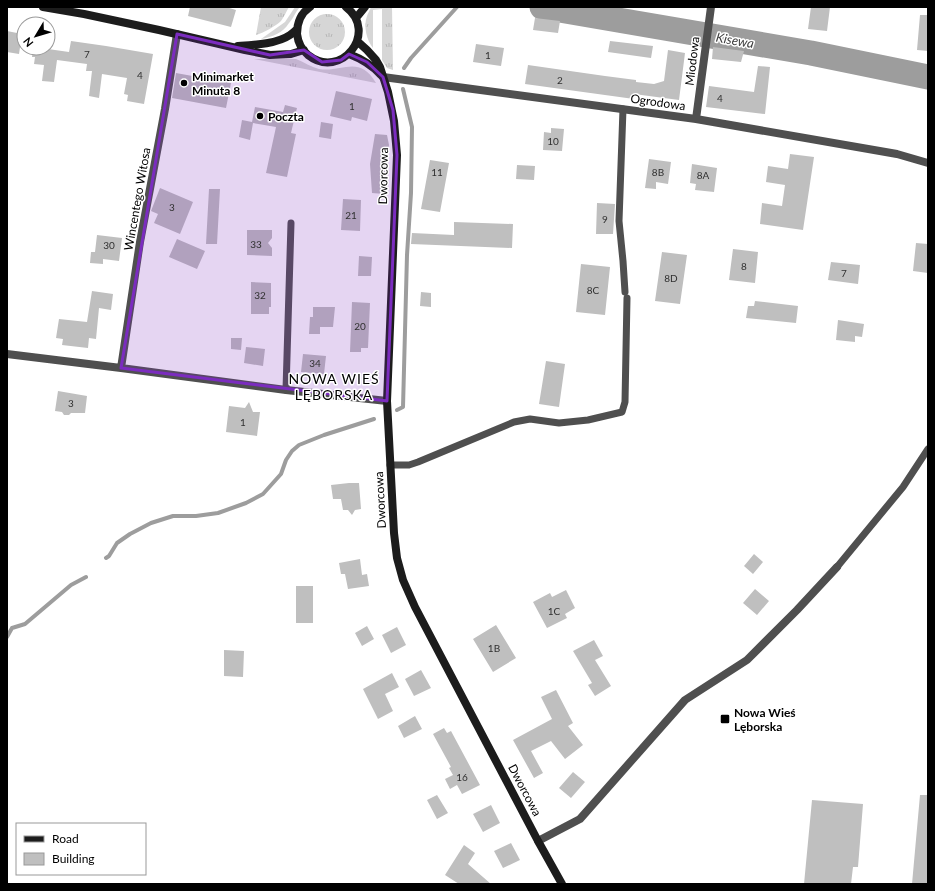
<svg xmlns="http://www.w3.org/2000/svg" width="935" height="891" font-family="Lato,sans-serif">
<defs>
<pattern id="grass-tufts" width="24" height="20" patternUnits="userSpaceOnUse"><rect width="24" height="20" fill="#d6d6d6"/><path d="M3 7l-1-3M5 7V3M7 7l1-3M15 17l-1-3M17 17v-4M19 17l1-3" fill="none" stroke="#b6b6b6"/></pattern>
</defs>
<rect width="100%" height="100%" fill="#fff"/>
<path fill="url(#grass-tufts)" d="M261,7H289C286,12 284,17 281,21C276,26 263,33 256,35Z
M295,7H300C295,12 294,18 289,23C283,33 272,37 261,39L285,22Z
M371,7H392L393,70L387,68L382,60V9L373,10V48C367,41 363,26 367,16C368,13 370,10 371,7Z
M309 32a18 18 0 1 1 36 0a18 18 0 1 1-36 0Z
M254,59H296C304,62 311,67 319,69C342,73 359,54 376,83Z"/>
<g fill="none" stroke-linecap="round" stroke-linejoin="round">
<path stroke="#9d9d9d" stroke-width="4" d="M404,68L411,58L457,7
M397,410L403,407L407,255L411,193L412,127L403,89
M106,558L109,556L117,543L130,534L151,523L173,516H196L218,513L246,503L263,494L281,474L286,460L292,451L299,445L324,435L374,419
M7,637L12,628L25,624L71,585L86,577"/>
<path stroke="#9d9d9d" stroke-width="25" d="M542,7L811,53L928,77"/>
</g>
<path fill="#bfbfbf" d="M190,7H226L236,10L231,27L188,16Z
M811,7H830L827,31L808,29Z
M920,15H928V51L917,50Z
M535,18L560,21L558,33L533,30Z
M7,31L22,34L19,54L7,52Z
M71,41L106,46L153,54L144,104L127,101L128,95L124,94L127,78L102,74L99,98L89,96L92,71H86L87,64L57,60L54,82L42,81L44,65L34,64L35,57H32L33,48H41L69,52Z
M610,41L653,46L651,58L608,52Z
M476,44L504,48L501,66L473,62Z
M713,47L744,51L741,62L712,59Z
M668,50L685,53L679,100L634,94V99L525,84L528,65L605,76L636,80V82L654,84L664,81Z
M758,66L770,67L765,114L706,107L709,86L754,92Z
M176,73L231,83L226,108L172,98Z
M336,91L372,99L367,121L352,117L351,121L330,116Z
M285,105L297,108L291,133L296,134L287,177L266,173L276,127L253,123L250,140L239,137L242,120L252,122L255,107L283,112Z
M321,122L333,124L331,139L319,137Z
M551,128L564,129L562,151L543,150L544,132L551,133Z
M375,134L387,135L389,145L385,167L384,194L372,193L370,164Z
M790,154L814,157L803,230L760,224L762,203L782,206L785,185L766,182L768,166L788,169Z
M649,159L671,162L668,184L656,182V189L645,188Z
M430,160L449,163L440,212L421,209Z
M692,164L717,168L714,192L695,190L696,184L690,183Z
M517,165L535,166L534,180L516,179Z
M160,188L193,202L180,234L154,223L158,214L151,211Z
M209,189H220L217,244H206Z
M343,199L361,200L360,231L341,230Z
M597,203L615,204L613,234H596Z
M454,222L513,224L512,248L411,244L412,233L454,235Z
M247,230H272V238L268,243L272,248V256L247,255Z
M97,235L122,238L119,261L103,259V264L90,263L91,252H95Z
M177,239L205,251L197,269L169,257Z
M916,243L928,244V273L913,271Z
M733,249L758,252L755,283L729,280Z
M662,252L687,255L680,304L655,301Z
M359,256L372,257L371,276H358Z
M831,262L860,265L858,284L828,280Z
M581,264L610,267L605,315L576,312Z
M251,282L271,283V307H269V314H251Z
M92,291L113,294L111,310L99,308L96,339L89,338L88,348L62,345L63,339L56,338L59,319L87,322Z
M421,292L431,293V307L420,306Z
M755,301L798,306L796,323L746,318L748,306H754Z
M352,302L370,303L368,348H361V352H350Z
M313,307H335L333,327H320V334H309L310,317H313Z
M838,320L864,324L862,337L855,336V342L836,340Z
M231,338H242L241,350L231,349Z
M246,347L265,349L263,366L244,363Z
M303,354L326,356L324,374L301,372Z
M546,361L565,364L559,407L539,404Z
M58,391L87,396L85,413H71L69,415H64L62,412L55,411Z
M249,402L253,412H260L257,436L226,432L229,406L245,408Z
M349,483H359L361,509L355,510L352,515L348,510H343L341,499H333L331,485Z
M754,554L763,562L753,574L744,566Z
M360,559L362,575L367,574L369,586L348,589L345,574H341L339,563Z
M296,586H313V623H296Z
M755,589L769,601L757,615L743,603Z
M566,590L575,608L565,614L567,618L547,628L533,602L550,593L552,597Z
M496,625L516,658L493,672L473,639Z
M367,626L374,639L362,646L355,633Z
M397,627L406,645L391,653L382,635Z
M594,640L603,656L595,660L611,686L595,696L588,685L592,683L573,651Z
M224,650L244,651L243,677L224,676Z
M421,670L431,688L414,696L405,679Z
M392,673L399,687L385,694L393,711L378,719L363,689Z
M556,690L573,723L568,726L583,745L565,759L551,741L531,751L543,773L534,778L513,740L552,719L541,697Z
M415,716L422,729L404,738L398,726Z
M444,728L447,733L451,731L480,785L462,794L457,785L450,789L445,779L453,775L449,768L451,767L433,734Z
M573,772L585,782L571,798L559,788Z
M437,795L448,813L437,819L427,800Z
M920,795H928V884H912Z
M812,800L863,804L858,867H853L851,884H804Z
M491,805L500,823L483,832L473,814Z
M511,843L520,860L503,868L494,851Z
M464,845L475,853L468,864L491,884H459L445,875Z"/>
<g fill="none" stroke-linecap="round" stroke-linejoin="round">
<path stroke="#4f4f4f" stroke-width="7" d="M623,109L619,221L623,261L625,292
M286,390L291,223
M390,465H409L418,462L514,422L530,419L559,423L588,420L622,412L625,402L627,298
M837,567L903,487L928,449"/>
<path stroke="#4f4f4f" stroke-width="8" d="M383,77L696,119L897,154L928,163
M696,119L711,7
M7,354L121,368L286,390L387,401
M121,368L140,242L165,109L177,34
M538,841L580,819L685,700L747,660L797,610L837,567"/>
<path stroke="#1c1c1c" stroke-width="8" d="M43,7L84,14L159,30L245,50L270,55L291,54L304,50
M310,7C301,13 297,23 297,34C298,42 302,50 308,55C341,81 379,32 346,7
M356,18L365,7
M357,41L367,50L376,60L380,67L388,92L394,121L397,155L387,401L394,533L397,558L403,580L415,607L538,841L562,884
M238,46C253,45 277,44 290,35C293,33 295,31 297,29
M349,54C362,59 372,65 381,75"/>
</g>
<path fill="#7b2cbf" fill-opacity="0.2" stroke="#7b2cbf" stroke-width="3" stroke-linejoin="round" d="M177,34L270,55L304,50L322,62L341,60L349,54L367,62L383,77L393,110L397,155L387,401L121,368Z"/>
<g fill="#000" stroke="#fff" stroke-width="1.5">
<circle cx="184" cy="83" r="4"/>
<circle cx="260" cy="116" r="4"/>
<rect x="720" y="714" width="10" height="10" rx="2"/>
</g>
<g text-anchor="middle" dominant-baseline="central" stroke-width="3" stroke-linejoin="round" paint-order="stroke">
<g font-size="10" fill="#303030">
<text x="87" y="54">7</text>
<text x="488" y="55">1</text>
<text x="140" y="75">4</text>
<text x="560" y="80">2</text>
<text x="720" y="98">4</text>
<text x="352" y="106">1</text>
<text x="553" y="141">10</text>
<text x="437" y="172">11</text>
<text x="658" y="172">8B</text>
<text x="703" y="175">8A</text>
<text x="172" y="207">3</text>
<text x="351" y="215">21</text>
<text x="605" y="219">9</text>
<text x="256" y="244">33</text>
<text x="109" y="245">30</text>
<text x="744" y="266">8</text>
<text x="844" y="273">7</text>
<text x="671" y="278">8D</text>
<text x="593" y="290">8C</text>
<text x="260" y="295">32</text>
<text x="360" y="326">20</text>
<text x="315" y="363">34</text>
<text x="71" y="403">3</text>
<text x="243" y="422">1</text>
<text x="554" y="611">1C</text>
<text x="494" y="648">1B</text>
<text x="462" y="777">16</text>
</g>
<g font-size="12" fill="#000" stroke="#fff">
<text transform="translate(692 61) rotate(-83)">Miodowa</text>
<text transform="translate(658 102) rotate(8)">Ogrodowa</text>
<text transform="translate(383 176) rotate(-89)">Dworcowa</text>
<text transform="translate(137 199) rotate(-80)">Wincentego Witosa</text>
<text transform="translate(380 500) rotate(-93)">Dworcowa</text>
<text transform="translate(525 790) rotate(62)">Dworcowa</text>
</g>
<g font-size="12" font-weight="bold" fill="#000" stroke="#fff" text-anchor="start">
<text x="192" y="76">Minimarket<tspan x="192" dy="14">Minuta 8</tspan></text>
<text x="268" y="116">Poczta</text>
<text x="734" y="712">Nowa Wieś<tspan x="734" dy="14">Lęborska</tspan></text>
</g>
<g font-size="13" font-style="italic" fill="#3e3e3e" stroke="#fff">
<text transform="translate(735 40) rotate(10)">Kisewa</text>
</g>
<g font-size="14" letter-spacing="1" fill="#000" stroke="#fff">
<text x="334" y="378">NOWA WIEŚ<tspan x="334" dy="16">LĘBORSKA</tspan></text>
</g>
</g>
<rect width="935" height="891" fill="none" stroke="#000000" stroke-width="16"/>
<rect x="16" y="823" width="130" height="52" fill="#ffffff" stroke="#999999"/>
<rect x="24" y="836" width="20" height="6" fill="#1c1c1c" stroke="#999999"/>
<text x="52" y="843" font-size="12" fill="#000000">Road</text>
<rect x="24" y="853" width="20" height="12" fill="#bfbfbf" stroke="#999999"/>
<text x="52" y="863" font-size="12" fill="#000000">Building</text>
<g transform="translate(36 36) rotate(232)"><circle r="19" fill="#ffffff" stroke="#999999"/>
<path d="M0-3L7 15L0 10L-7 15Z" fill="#000000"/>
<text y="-6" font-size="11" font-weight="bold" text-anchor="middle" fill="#000000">N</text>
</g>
</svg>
